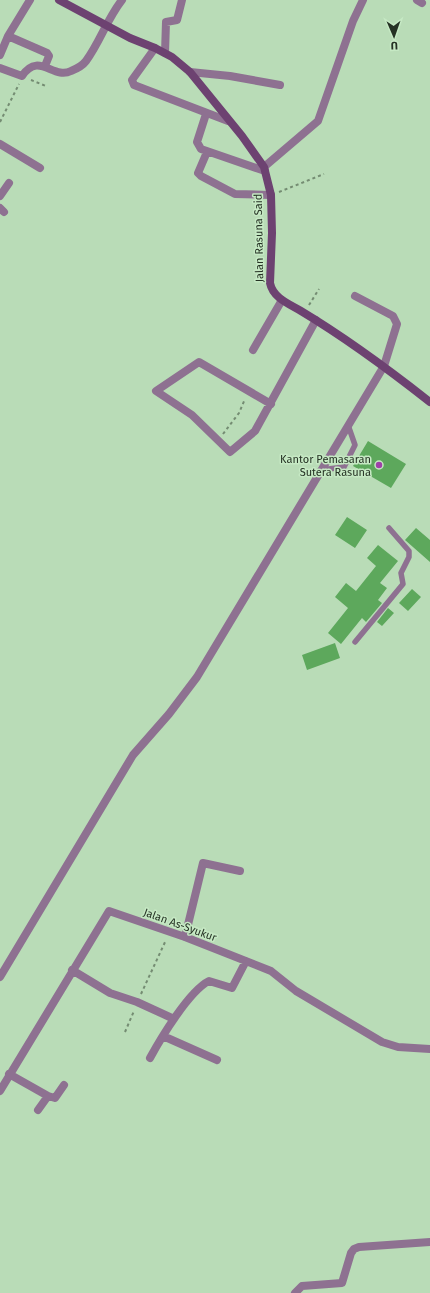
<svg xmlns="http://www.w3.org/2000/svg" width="430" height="1293" font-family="'Fira Sans',sans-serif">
<rect width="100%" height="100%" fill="#b9dcb7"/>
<path fill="#5da85c" d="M368,441L406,464L391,488L353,466Z
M347,517L367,530L355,548L335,535Z
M416,528L430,540V562L405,540Z
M378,545L398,561L380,583L387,588L378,600L382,603L366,622L362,618L341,644L328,633L348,608L335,597L346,583L356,591L376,566L367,558Z
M412,589L421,597L408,611L399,603Z
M388,608L394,613L382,626L377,622Z
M335,643L340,658L307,670L302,655Z"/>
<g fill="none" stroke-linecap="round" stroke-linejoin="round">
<path stroke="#748c72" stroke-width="2" stroke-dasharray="3 3" stroke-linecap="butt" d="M31,80L46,86
M0,122L19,84
M279,192L324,174
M309,305L319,289
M223,434L239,413L245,399
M141,994L166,940
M125,1032L134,1011"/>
<path stroke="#8e7191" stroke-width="5.5" d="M321,470L344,467L355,445L348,425
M355,642L403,584L401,573L409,557V551L389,528"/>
<path stroke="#8e7191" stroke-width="8" d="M417,0L422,3
M8,36L47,53L49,56L45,66
M155,48L132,80L134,85L228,121
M165,53L166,22L177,20L182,0
M0,55L8,36L30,0
M0,68L22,76C39,51 53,80 71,71C76,69 83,65 86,61C100,42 107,19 122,0
M190,72L230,76L280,85
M206,114L197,142L201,149L265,171
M0,144L40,168
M207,152L198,173L201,176L235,194L271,195
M264,167L318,121L353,21L363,0
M0,196L9,183
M0,208L4,212
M253,350L282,300
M271,404L199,362L156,391L192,415L230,452L255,431L316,320
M185,937L203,863L240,871
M72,970L110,993L137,1002L174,1019
M0,977L133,755L169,714L197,677L384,366L397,324L393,316L355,296
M163,1036L217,1060
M150,1058C161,1038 189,991 209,981L232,988L246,961
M9,1074L48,1096L38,1110
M0,1091L109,911L185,937L271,971L296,991L382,1042L398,1047L430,1049
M48,1096L55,1098L64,1085
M295,1293L302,1286L342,1283L351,1253L354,1249L359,1247L430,1242"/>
<path stroke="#6d4271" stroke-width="8" d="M59,0L130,38L155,48L172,57L190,72L242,136L264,167L271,195L272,233L270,283C273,298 289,304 301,311C346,338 388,369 430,402"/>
</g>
<circle fill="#9e40a8" stroke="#c6e9c4" stroke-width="1.5" cx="379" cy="465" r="4"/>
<g text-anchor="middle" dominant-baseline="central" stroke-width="3" stroke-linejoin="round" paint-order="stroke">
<g font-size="11" fill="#253224" stroke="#c6e9c4">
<text transform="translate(259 238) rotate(-91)">Jalan Rasuna Said</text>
<text transform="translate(180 925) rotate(20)">Jalan As-Syukur</text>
</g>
<g font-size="11" fill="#253224" stroke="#c6e9c4" text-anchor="end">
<text x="371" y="459">Kantor Pemasaran<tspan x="371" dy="13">Sutera Rasuna</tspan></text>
</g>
</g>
<g transform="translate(394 36) rotate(178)" stroke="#c6e9c4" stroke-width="3" paint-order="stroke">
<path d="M0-3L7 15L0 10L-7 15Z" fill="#253224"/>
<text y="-6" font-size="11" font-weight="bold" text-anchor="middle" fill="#253224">U</text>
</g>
</svg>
